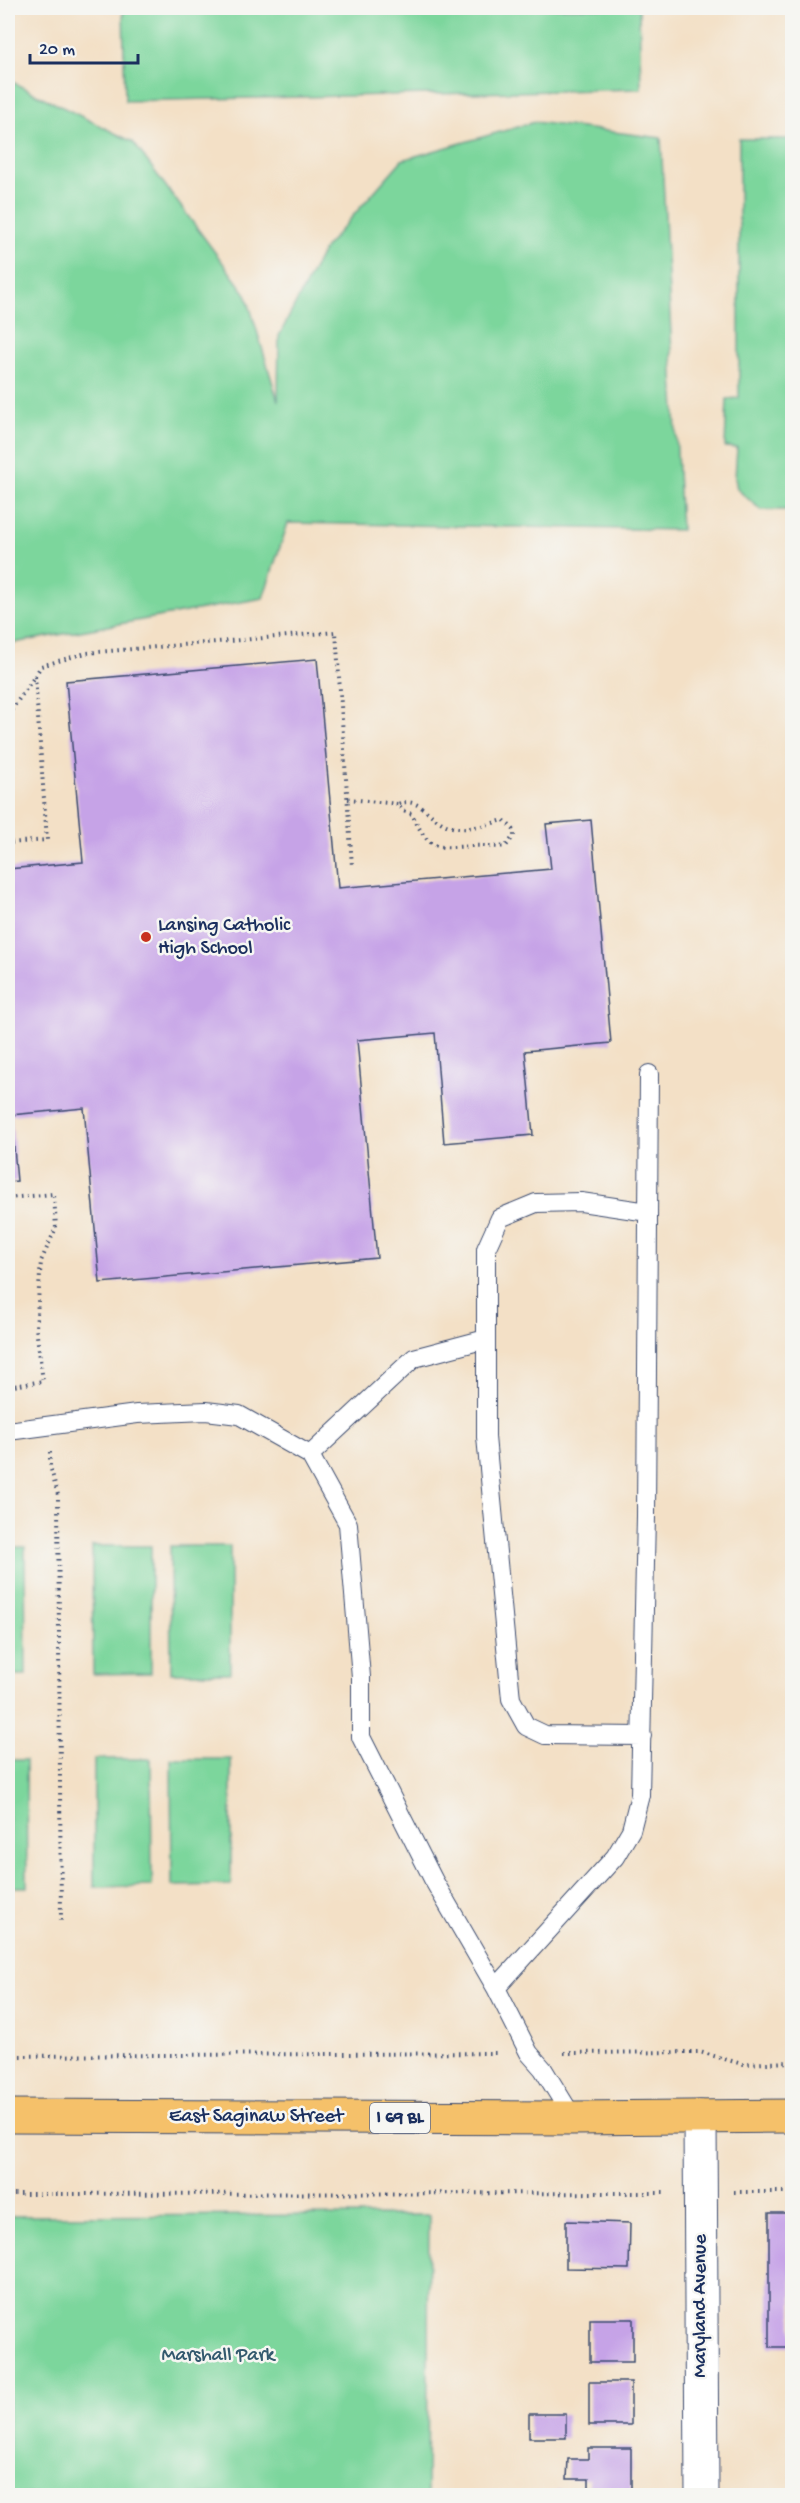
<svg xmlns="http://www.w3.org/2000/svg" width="800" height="2503" font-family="'Gochi Hand',sans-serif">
<rect width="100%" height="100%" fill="#f6f6f2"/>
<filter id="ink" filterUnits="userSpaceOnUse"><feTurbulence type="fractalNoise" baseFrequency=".0167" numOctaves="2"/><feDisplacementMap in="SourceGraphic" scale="12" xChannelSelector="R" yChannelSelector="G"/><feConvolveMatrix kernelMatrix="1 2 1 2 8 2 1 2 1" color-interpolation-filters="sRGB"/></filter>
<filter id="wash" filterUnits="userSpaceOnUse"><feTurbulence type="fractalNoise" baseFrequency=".008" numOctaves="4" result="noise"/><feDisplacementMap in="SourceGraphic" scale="24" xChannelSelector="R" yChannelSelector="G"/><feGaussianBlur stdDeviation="1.35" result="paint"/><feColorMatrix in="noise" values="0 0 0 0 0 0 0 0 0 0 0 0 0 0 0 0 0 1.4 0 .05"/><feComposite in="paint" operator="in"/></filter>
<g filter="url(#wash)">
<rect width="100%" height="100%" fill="#f3e0c6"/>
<path fill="#7cd69c" stroke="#4c827d" stroke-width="1.5" d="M123,8H639L641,89L125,101Z
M8,80L133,142L246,294L278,401L279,336L324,249L402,160L535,122L661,138L681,530L288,523L263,598L8,644Z
M739,139H792V510H761L737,489L735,478L737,448L725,447L727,399L739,398Z
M92,1546H151V1673L93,1674Z
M170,1546H230V1673H171Z
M8,1547H25L26,1675H8Z
M94,1759H151L152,1886L94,1887Z
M171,1759H231V1885L172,1886Z
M8,1760H26L27,1887H8Z
M429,2215L427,2495H8V2216Z"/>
<g id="blocks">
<path fill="#c6a3e7" d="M317,659L338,888L551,869L546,824L591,820L611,1043L525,1051L533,1135L444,1143L435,1033L357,1040L377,1258L100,1283L84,1108L11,1115L17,1181L8,1182V869L83,862L66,681Z
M769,2213H792V2347H769Z
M566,2221L630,2223L629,2269L566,2268Z
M590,2319H633V2362H590Z
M589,2382H631V2425H589Z
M529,2414H566V2438H529Z
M588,2448H631V2492H589V2479H567L568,2459H588Z
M556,2490H582V2496H556Z"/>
</g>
</g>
<g filter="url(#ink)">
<use href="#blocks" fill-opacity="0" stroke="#3b4a6e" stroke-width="1.5"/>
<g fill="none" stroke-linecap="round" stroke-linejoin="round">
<g stroke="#3b4a6e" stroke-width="20">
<path id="lane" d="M8,1431L137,1414L206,1411L239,1415L310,1455L348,1524L361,1677V1737L434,1881L496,1988L529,2053L543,2069L573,2118
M310,1455L414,1358L486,1339
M642,1736L545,1735L526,1726L511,1699L486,1437V1249L500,1218L536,1203L581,1202L648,1212
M496,1988L615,1857L631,1830L640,1795L646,1516L649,1074"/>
</g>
<g stroke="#3b4a6e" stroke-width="35">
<path id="street" d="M700,2117L702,2496"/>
</g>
<g stroke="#3b4a6e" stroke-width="35">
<path id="primary" d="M8,2116L573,2118L792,2116"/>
</g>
<path stroke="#3b4a6e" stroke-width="4" stroke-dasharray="1.5 4.5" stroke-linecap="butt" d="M35,676L41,666L86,653L336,632L352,866
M8,715L35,676L47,840L8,843
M348,799L398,804L403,811L412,814C430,852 435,848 473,846C485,845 494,848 506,846L514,836V830L504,820C488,824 469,831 452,827C431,822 420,795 398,804
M8,1198L54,1194L56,1228L41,1261L36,1328L43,1381L8,1387
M50,1452V1466L58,1495L61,1925
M564,2053L700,2052L742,2064L792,2062
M8,2056L499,2053
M734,2192H792
M8,2194L667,2193"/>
<use href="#lane" stroke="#fff" stroke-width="18"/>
<use href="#street" stroke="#fff" stroke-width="33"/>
<use href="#primary" stroke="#f5c16b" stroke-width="33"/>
</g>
</g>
<circle fill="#c8321e" stroke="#f6f6f2" stroke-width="2" cx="146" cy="937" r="6"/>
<g text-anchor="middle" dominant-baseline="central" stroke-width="5" stroke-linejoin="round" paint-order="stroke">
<rect fill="#f6f6f2" stroke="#5d6b8a" stroke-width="1.5" x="370" y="2103" width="60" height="30" rx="4.5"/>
<g font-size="18" font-weight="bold" fill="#1b2f5e">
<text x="400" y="2118">I 69 BL</text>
</g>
<g font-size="20" fill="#1b2f5e" stroke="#f6f6f2" text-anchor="start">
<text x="158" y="926">Lansing Catholic<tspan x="158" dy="23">High School</tspan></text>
</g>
<g font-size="20" fill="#1b2f5e" stroke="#f6f6f2">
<text x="256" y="2117">East Saginaw Street</text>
<text transform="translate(701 2306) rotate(-90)">Maryland Avenue</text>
</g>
<g font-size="20" fill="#33596e" stroke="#f6f6f2">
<text x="218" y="2356">Marshall Park</text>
</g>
</g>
<rect width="800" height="2503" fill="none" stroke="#f6f6f2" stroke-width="30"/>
<path d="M30 54v9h108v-9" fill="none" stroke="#1b2f5e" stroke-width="3"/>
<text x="39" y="54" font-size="18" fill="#1b2f5e" stroke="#f6f6f2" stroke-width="4.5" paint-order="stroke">20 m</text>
</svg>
